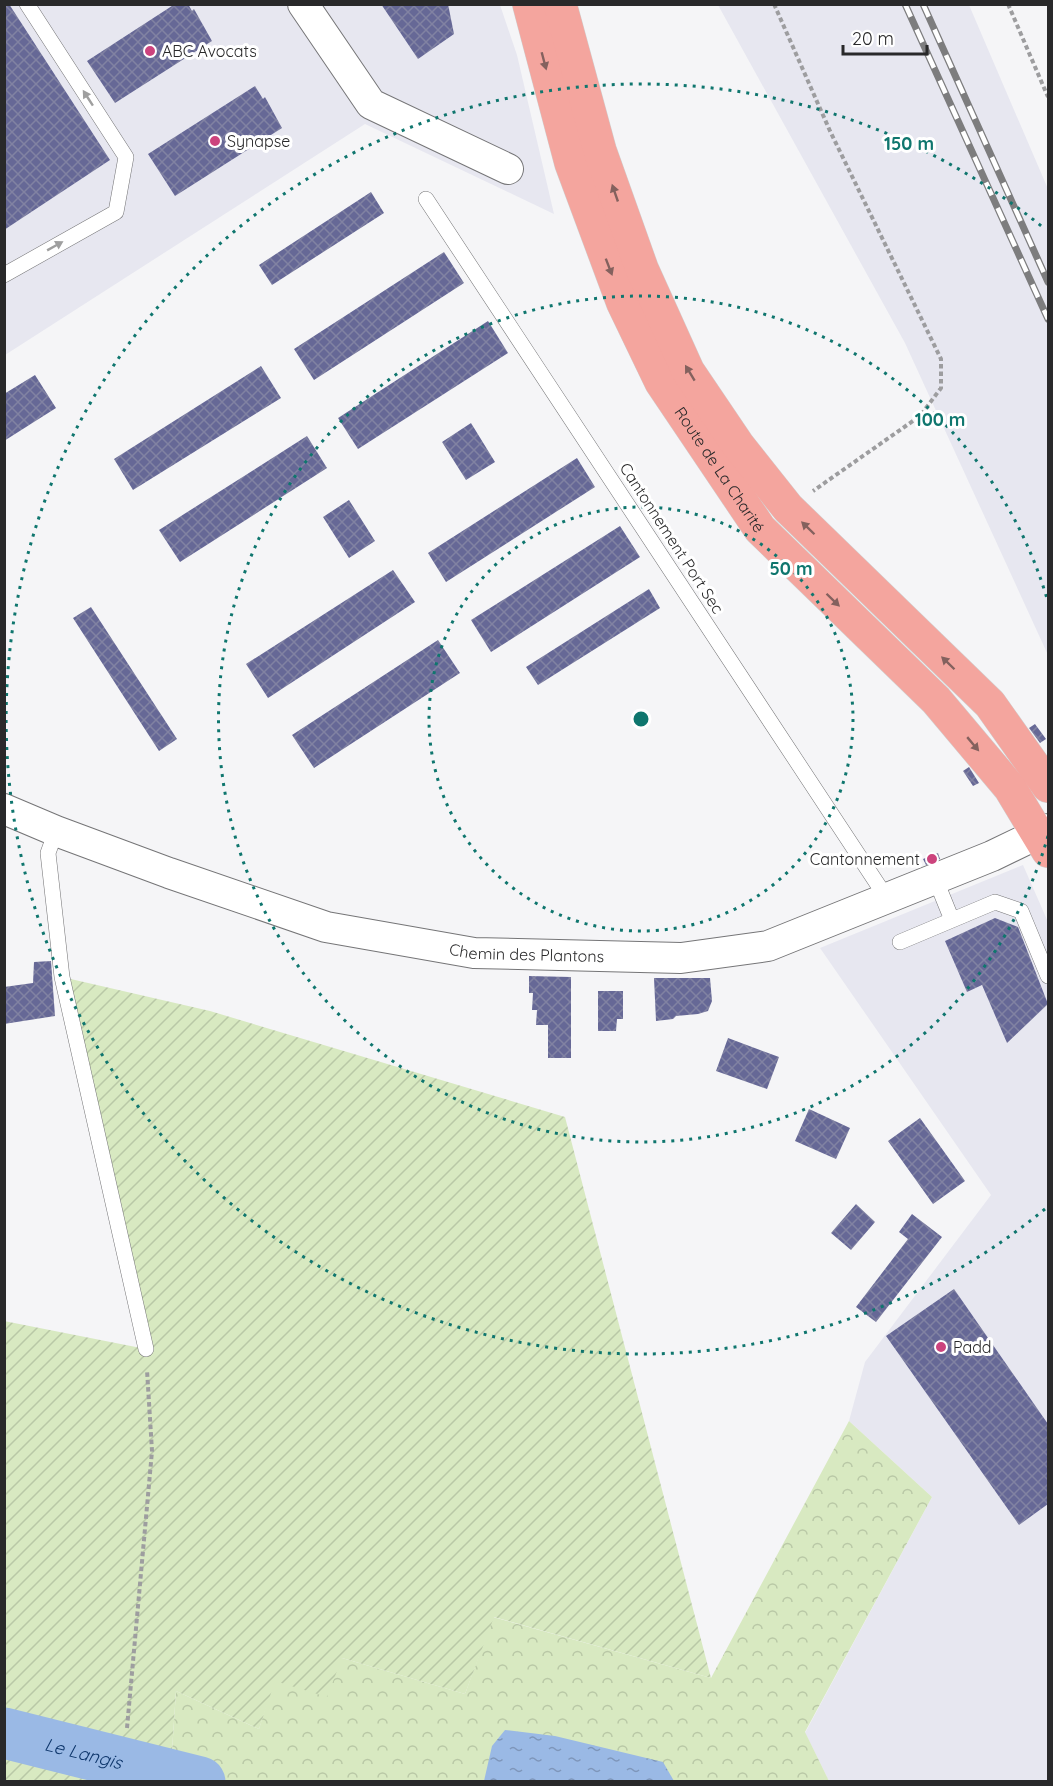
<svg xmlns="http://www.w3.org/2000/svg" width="1053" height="1786" font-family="Quicksand,sans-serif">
<defs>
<pattern id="forest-crowns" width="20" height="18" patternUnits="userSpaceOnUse" patternTransform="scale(1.5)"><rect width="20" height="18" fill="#d8e9c1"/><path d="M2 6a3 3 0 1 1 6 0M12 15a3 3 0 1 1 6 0" fill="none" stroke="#b9c8a6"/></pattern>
<pattern id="garden-furrows" width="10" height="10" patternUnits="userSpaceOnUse" patternTransform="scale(1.5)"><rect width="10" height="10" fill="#d8e9c1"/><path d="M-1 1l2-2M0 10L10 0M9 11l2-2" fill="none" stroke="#b9c8a6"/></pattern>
<pattern id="water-ripples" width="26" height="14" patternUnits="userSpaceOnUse" patternTransform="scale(1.5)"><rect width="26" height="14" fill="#9ab9e5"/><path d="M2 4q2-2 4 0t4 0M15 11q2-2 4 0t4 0" fill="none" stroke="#7e96ba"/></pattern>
<pattern id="building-cross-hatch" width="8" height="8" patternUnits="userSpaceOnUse" patternTransform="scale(1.5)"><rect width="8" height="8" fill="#666896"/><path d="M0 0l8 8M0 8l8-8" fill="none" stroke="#8182a2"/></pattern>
</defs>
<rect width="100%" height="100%" fill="#f5f5f7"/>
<path fill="#e7e7f0" d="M5,5H500L517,55L554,214L365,124L5,355Z
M718,5H969L1048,189V655L905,343Z
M1023,865L1048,922V1781H829L805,1733L932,1497L849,1421L865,1362L991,1195L820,948Z"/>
<path fill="url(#forest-crowns)" d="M849,1421L932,1497L805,1732L829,1781L170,1782L176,1691L259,1729L274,1680L342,1658L465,1694L493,1617L711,1678Z"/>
<path fill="url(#garden-furrows)" d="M62,977L210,1011L565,1117L711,1678L494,1617L465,1694L342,1658L327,1697L275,1681L259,1729L176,1691L170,1781H5L4,1321L146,1349Z"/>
<path fill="url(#water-ripples)" d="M505,1730L555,1736L663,1762L674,1781H484L492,1746Z"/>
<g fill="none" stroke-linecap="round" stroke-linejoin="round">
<path stroke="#9ab9e5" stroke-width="51" id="s1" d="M4,1733L200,1782"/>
</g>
<path fill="url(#building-cross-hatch)" d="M4,4H9L110,160L4,230Z
M175,4H188L192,11L194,9L212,41L115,103L87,61Z
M381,4H448L454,34L418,59Z
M255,86L263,99L265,97L282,128L175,196L148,154Z
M371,192L384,213L272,285L259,265Z
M444,252L464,283L314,380L294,349Z
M488,321L508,353L358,449L338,418Z
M261,366L281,398L133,490L114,459Z
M35,375L56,408L4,441V394Z
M471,423L495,462L466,480L442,442Z
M307,436L327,468L180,562L159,530Z
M577,458L595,487L446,582L428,553Z
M349,500L375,541L349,558L323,517Z
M620,526L640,557L491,652L471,620Z
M393,570L415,602L268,698L246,664Z
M649,589L660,608L538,685L526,667Z
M91,607L177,739L159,751L73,618Z
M438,640L460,673L314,768L292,735Z
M1035,724L1046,739L1040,743L1029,728Z
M969,767L979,783L973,786L963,771Z
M938,853L940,859L926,865L923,859Z
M995,918L1018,927L1048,1004L1007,1043L982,985L967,992L945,941Z
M51,961L55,1016L4,1024V987L33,983L34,962Z
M529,976L571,977V1058H548V1025H536L537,1010H532L533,993H529Z
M654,978H710L712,1001L708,1011L698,1014L676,1016L673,1019L656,1021Z
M598,991H623V1019H617L616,1031H598Z
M728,1038L779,1057L767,1089L716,1071Z
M809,1109L850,1128L836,1159L795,1141Z
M920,1118L965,1181L933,1204L888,1141Z
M856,1204L875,1222L851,1250L831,1233Z
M912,1214L942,1237L876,1322L856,1307L908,1239L899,1232Z
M954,1289L1048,1424V1504L1019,1525L886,1336Z"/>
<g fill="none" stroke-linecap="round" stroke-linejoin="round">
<g stroke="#757577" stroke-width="16">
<path id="service" d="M426,199L886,897
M4,275L116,212L126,157L27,4
M56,831L48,853L62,977L146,1349
M935,878L952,920
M900,942L995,902L1021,911L1048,976"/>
</g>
<g stroke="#757577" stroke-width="32">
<g id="minor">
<path d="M303,4L371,104L508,169"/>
<path id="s2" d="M4,809L56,831L169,873L326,927L474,953L681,958L768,946L992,856L1048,829"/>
</g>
</g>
<g stroke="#d0d0d0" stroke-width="34">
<g id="primary">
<path id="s3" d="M529,4L571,163L623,303L661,382L760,529L936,700L1010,788L1048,851"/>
<path d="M560,4L600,151L642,269L688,371L738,445L788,508L990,704L1048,786"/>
</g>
</g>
<path stroke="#9d9d9f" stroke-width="4" stroke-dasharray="4.5 3" stroke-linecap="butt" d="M774,4L830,131L941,359V388L920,416L813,491
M1008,4L1048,97
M127,1728L152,1451L147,1370"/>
<use href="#service" stroke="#fff" stroke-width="15"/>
<use href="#minor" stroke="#fff" stroke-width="30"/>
<use href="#primary" stroke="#f4a59e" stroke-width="33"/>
<g stroke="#7d7d7e" stroke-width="7">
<path id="rail" d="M905,4L1048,319
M923,4L1048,282"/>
</g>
<use href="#rail" stroke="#fff" stroke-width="4.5" stroke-dasharray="14" stroke-linecap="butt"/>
</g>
<defs><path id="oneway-solid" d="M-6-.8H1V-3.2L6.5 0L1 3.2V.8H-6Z" transform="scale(1.5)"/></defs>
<g fill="#84615e">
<use href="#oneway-solid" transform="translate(544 61) rotate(75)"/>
<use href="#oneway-solid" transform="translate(615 193) rotate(-109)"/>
<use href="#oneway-solid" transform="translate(609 267) rotate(69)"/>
<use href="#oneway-solid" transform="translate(690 373) rotate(-121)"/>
<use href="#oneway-solid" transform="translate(808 528) rotate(-136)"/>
<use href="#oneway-solid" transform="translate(833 600) rotate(44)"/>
<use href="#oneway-solid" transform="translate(948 663) rotate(-136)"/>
<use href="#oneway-solid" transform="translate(973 744) rotate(50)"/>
</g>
<g fill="#9f9f9f">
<use href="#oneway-solid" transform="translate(88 98) rotate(-123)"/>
<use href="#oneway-solid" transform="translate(55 246) rotate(-29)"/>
</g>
<g fill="none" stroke="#0f766e" stroke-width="3" stroke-dasharray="3 6">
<circle cx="641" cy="719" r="212"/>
<path d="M1048 836A423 423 0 1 1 1048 602"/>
<path d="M1045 1209A635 635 0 1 1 1045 229"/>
</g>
<g fill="#cc437d" stroke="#fff" stroke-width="2">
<circle cx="150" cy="51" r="6"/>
<circle cx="215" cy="141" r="6"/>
<circle cx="932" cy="859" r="6"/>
<circle cx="941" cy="1347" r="6"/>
</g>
<g text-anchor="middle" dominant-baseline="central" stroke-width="6" stroke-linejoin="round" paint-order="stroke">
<g font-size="16" fill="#29292a" stroke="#fff" text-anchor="start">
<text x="162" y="51">ABC Avocats</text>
<text x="227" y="141">Synapse</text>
<text x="920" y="859" text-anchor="end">Cantonnement</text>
<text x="953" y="1347">Padd</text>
</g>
<g font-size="16" fill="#29292a" stroke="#fff">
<text stroke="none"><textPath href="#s3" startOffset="507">Route de La Charité</textPath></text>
<text transform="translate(672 538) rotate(57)">Cantonnement Port Sec</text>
<text stroke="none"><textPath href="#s2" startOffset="546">Chemin des Plantons</textPath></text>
</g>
<g font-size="18" font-style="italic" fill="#0e366b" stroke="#fff">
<text stroke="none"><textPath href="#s1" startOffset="82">Le Langis</textPath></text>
</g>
</g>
<circle cx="641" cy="719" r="9" fill="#0f766e" stroke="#fff" stroke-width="3"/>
<g font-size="18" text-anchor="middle" font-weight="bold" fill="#0f766e" stroke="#fff" stroke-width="6" stroke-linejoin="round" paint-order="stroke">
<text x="909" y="150">150 m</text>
<text x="940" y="426">100 m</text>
<text x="791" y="575">50 m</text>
</g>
<rect width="1053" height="1786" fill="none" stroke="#29292a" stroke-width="12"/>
<path d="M843 45v9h84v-9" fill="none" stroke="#29292a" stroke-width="3"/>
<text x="852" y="45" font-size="18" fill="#29292a" stroke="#ffffff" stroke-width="4.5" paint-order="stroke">20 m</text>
</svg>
